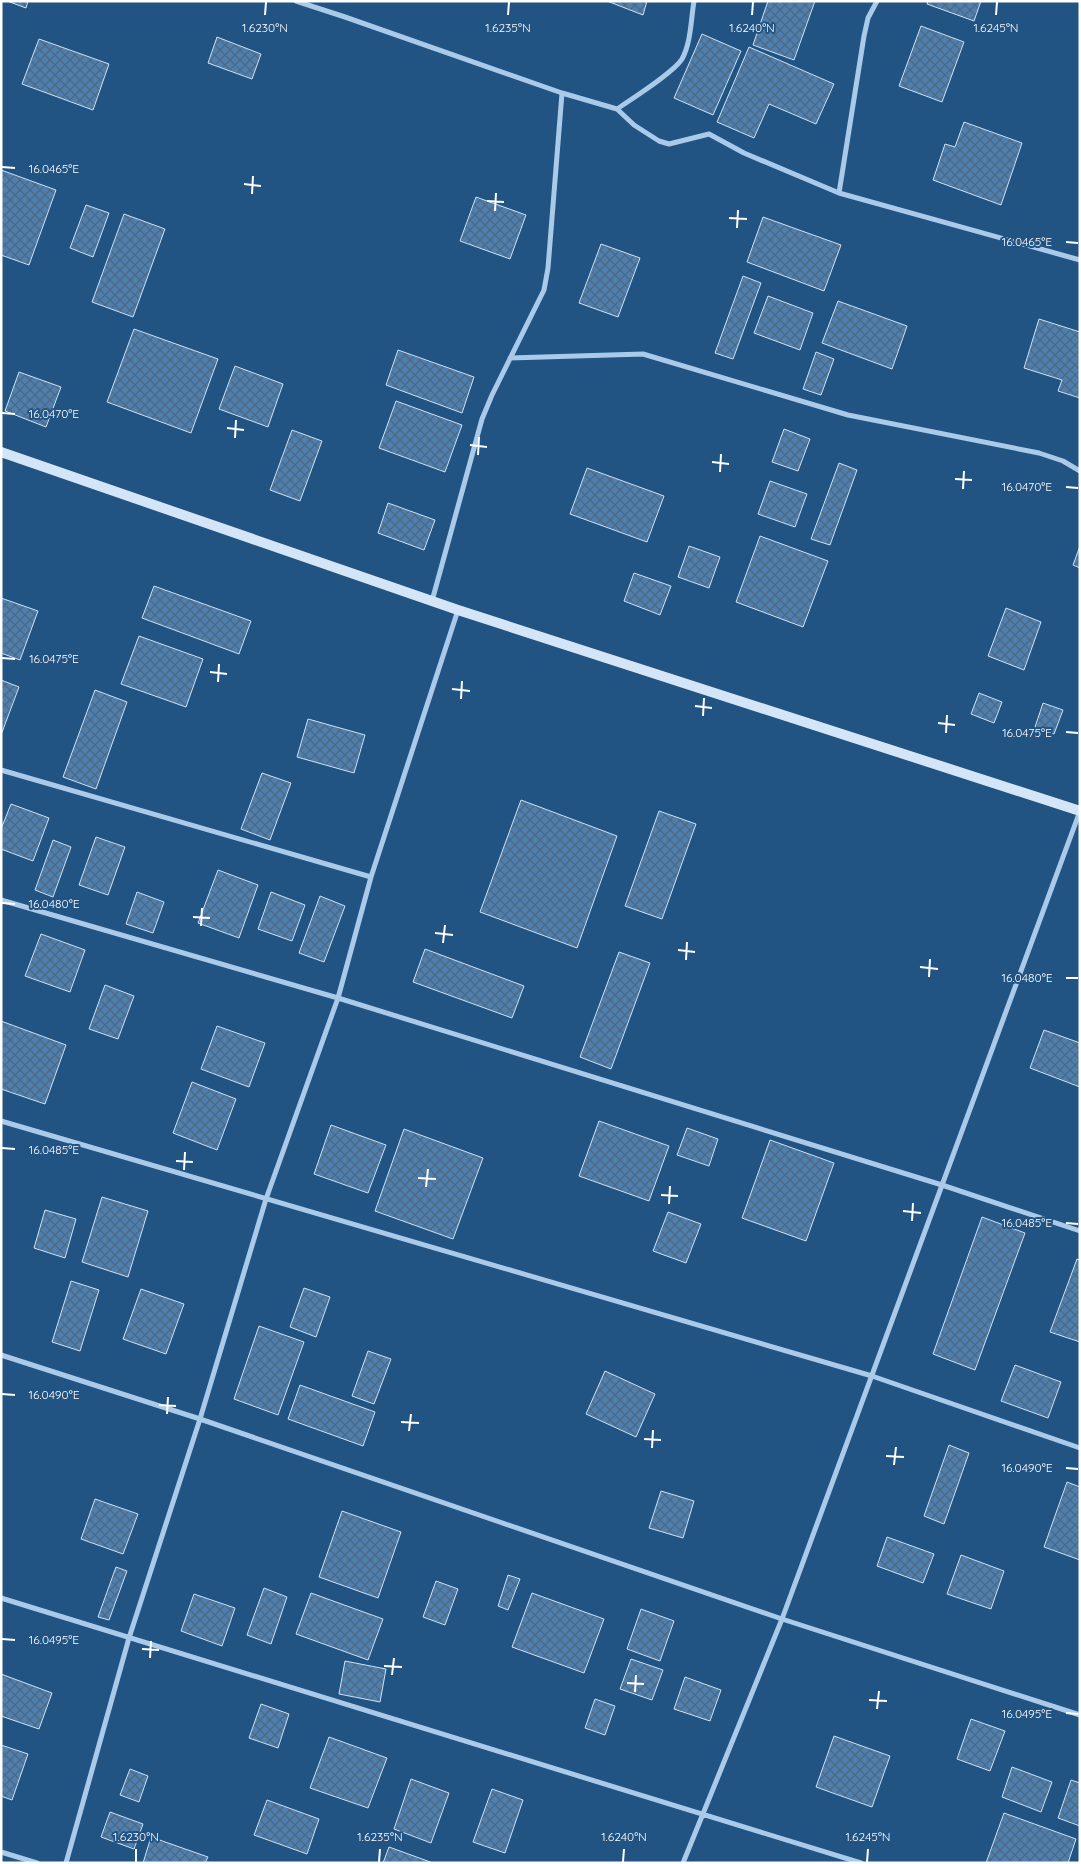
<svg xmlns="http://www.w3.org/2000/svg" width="1081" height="1864" font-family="Quicksand,sans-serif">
<defs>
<pattern id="building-cross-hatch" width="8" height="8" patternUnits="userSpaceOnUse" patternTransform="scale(1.25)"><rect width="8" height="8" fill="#4e7fae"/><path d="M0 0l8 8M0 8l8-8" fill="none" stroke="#4d6882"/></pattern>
</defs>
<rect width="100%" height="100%" fill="#215383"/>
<path fill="url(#building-cross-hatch)" stroke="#cde3f7" d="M7,1H28L26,8Z
M607,1H647L643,15Z
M768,1H815L794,60L753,45Z
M928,1H981L974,21L927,4Z
M921,26L964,42L942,102L899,86Z
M702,34L741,51L713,115L674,98Z
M217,37L261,54L252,79L208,63Z
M39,39L109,64L93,110L22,84Z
M749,47L834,84L816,124L769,104L754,138L717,122Z
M964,122L1022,143L1001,205L933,180L945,144L955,147Z
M1,170L56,190L29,265L1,255Z
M476,197L526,215L510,259L460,241Z
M86,205L109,213L93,257L70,248Z
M124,214L165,229L133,317L92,302Z
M763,217L841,245L824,291L747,262Z
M601,244L640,258L618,317L579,303Z
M743,276L761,283L733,359L715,353Z
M768,296L813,313L800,350L754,333Z
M838,301L907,326L892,369L822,343Z
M1039,319L1080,332V398L1058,391L1062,380L1024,368Z
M134,329L218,359L191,433L107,402Z
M398,350L474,377L462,413L386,385Z
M816,352L834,359L821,395L803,389Z
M235,366L283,384L268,427L219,409Z
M19,372L61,387L46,427L5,411Z
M396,401L462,425L445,472L379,448Z
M784,429L810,439L798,471L772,462Z
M292,430L322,441L300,501L270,490Z
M839,463L857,470L830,545L811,539Z
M587,468L664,496L647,542L570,514Z
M770,481L807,494L795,527L758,514Z
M388,503L435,520L424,550L378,533Z
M760,536L828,561L803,627L736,602Z
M689,546L720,557L709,588L678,577Z
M1080,546V568L1073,565Z
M634,573L671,586L660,615L624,601Z
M154,586L251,621L239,654L142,618Z
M1,598L38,611L20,660L1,653Z
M1006,608L1041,622L1024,670L988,656Z
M139,636L203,659L186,707L121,684Z
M1,680L19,687L1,735Z
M95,690L127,702L96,789L63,777Z
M979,693L1002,702L994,723L971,714Z
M1043,703L1063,710L1054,734L1035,727Z
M308,719L365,735L354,773L297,757Z
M262,773L291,783L270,840L241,829Z
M521,800L617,836L577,948L480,912Z
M11,804L49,818L33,861L1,849V829Z
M659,811L696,824L662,919L625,906Z
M96,837L125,847L108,895L79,885Z
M53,840L71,847L53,897L35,890Z
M218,870L258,885L239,938L198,923Z
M137,892L164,902L153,933L126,924Z
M271,892L305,905L292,941L258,929Z
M320,896L345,906L324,962L299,953Z
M41,934L85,950L70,992L25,976Z
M425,949L524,986L512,1018L413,982Z
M619,952L650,963L611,1069L580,1057Z
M105,985L134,996L118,1039L89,1029Z
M1,1021L66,1045L45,1104L1,1089Z
M217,1026L265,1043L249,1087L201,1069Z
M1044,1030L1080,1043V1087L1030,1068Z
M192,1082L236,1099L217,1150L173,1133Z
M599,1121L669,1146L649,1201L579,1176Z
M331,1125L386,1145L368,1193L314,1174Z
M687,1128L718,1139L709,1166L677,1155Z
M404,1129L483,1158L453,1239L375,1211Z
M770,1140L834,1163L806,1241L742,1218Z
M102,1197L148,1211L128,1277L82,1262Z
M45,1210L76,1219L65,1258L34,1248Z
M668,1212L701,1224L686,1263L653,1251Z
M982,1217L1025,1233L975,1370L933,1354Z
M1077,1259L1080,1260V1342L1050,1332Z
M71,1281L99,1290L80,1351L52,1342Z
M304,1288L330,1297L316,1337L290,1327Z
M141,1289L184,1304L166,1354L123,1339Z
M259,1326L304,1342L278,1415L234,1399Z
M368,1351L391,1359L374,1404L352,1396Z
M1015,1365L1061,1382L1048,1418L1001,1401Z
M605,1371L655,1394L636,1437L586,1414Z
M300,1385L375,1412L363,1446L288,1419Z
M949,1445L969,1453L944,1524L924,1516Z
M1067,1482L1080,1487V1560L1044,1547Z
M661,1491L694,1501L683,1538L649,1528Z
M95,1499L138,1514L123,1554L81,1539Z
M342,1511L401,1532L378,1598L319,1577Z
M887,1537L934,1554L923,1583L877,1566Z
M961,1555L1004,1571L991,1609L947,1594Z
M116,1567L127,1571L109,1620L98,1617Z
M508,1575L520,1579L508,1610L498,1606Z
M436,1581L458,1589L445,1625L423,1617Z
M264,1588L287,1597L271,1644L247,1635Z
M311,1593L383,1619L368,1660L296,1634Z
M532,1593L604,1619L584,1673L512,1647Z
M194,1594L235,1608L222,1646L181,1631Z
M641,1609L674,1621L660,1661L627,1649Z
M631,1659L663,1670L652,1700L620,1689Z
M345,1661L386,1669L380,1702L339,1694Z
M1,1674L52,1693L39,1729L1,1716Z
M685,1677L721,1690L710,1721L674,1709Z
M595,1699L615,1706L605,1735L585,1728Z
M261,1704L289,1714L278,1748L249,1738Z
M971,1719L1005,1731L990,1771L957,1759Z
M834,1736L890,1756L872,1807L816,1787Z
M329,1737L387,1758L368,1808L310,1788Z
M1,1745L28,1754L12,1800L1,1796Z
M1012,1767L1052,1782L1041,1812L1002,1797Z
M130,1769L148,1776L139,1802L120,1795Z
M411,1779L449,1793L431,1843L394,1829Z
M1071,1780L1080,1783V1826L1058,1818Z
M492,1789L523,1800L505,1853L473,1842Z
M267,1800L319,1819L307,1854L254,1835Z
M110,1812L143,1824L134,1849L101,1837Z
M1004,1813L1076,1839L1068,1863H986Z
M151,1837L208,1857L205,1863H143Z
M389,1847L433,1863H383Z"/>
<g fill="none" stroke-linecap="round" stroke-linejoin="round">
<path stroke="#a9cae9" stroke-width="5" d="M296,1L345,17L562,93L617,109L634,125L659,141L669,144L709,134L744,153L839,193L1080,260
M617,109C633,98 673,73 682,59C691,43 691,19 694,1
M839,193L864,36L868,18L877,1
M510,358L643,354L848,415L1039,453L1063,461L1080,471
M432,601L482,419L492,395L544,290L548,268L562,93
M1,770L371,877
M1,900L338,998L942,1185L1080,1231
M1,1121L872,1376L1080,1448
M1,1355L200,1419L782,1619L1080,1715
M1,1598L861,1863
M1,1852L37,1863
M66,1863L129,1638L200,1419L266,1199L338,998L371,877L458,610
M683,1863L782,1619L1080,811"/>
<path stroke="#d4e5f7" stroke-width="10" d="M1,452L458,610L1080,811"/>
</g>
<path fill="none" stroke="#fff" stroke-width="2" d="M265,15L266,2M508,15L509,2M752,15L753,2M996,15L997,2M2,167L15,168M244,184L261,186M252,194L253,176M487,201L504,202M495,211L496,193M729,218L747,219M737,228L738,210M1066,242L1078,243M2,413L15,414M227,428L244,430M235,438L236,420M470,445L487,447M478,455L479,437M712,462L729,464M720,472L721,454M955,479L972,480M1066,487L1078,488M963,489L964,471M2,658L15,659M210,672L227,674M218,682L219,664M452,689L470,691M461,699L462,681M695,706L712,708M703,716L704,698M938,723L955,725M1066,732L1078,733M946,733L947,715M2,903L15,904M193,917L210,918M201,926L202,908M435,933L453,935M443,943L445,925M678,950L695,952M686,960L687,942M920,967L938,969M929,977L930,959M1066,978H1078M2,1148L15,1149M176,1161L193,1162M184,1170L185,1152M418,1178L436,1179M426,1187L428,1169M661,1195L678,1196M669,1204L670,1186M903,1211L921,1213M912,1221L913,1203M1066,1223L1078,1224M2,1394L15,1395M159,1405L176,1406M167,1414L168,1397M401,1422L419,1423M409,1431L411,1414M644,1439L661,1440M652,1448L653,1430M886,1456L904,1457M894,1465L896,1447M1066,1468L1078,1469M2,1639L15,1640M142,1649L159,1650M150,1658L151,1641M384,1666L402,1667M392,1675L394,1658M627,1683L644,1684M635,1692L636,1675M869,1700L887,1701M877,1709L879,1691M1066,1713L1078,1714M136,1862V1849M379,1862L380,1849M623,1862L624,1849M867,1862L868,1849"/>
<g font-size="12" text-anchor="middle" fill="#fff" stroke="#215383" stroke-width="4" stroke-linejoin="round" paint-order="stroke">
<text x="265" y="32">1.6230°N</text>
<text x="508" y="32">1.6235°N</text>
<text x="752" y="32">1.6240°N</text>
<text x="996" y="32">1.6245°N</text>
<text x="54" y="173">16.0465°E</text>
<text x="1027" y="246">16.0465°E</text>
<text x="54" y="418">16.0470°E</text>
<text x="1027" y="491">16.0470°E</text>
<text x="54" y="663">16.0475°E</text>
<text x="1027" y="737">16.0475°E</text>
<text x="54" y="908">16.0480°E</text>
<text x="1027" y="982">16.0480°E</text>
<text x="54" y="1154">16.0485°E</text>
<text x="1027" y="1227">16.0485°E</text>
<text x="54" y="1399">16.0490°E</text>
<text x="1027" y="1472">16.0490°E</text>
<text x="54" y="1644">16.0495°E</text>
<text x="1027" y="1718">16.0495°E</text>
<text x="136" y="1841">1.6230°N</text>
<text x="380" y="1841">1.6235°N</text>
<text x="624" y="1841">1.6240°N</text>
<text x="868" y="1841">1.6245°N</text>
</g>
<rect width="1081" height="1864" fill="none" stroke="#ffffff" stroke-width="5"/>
</svg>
